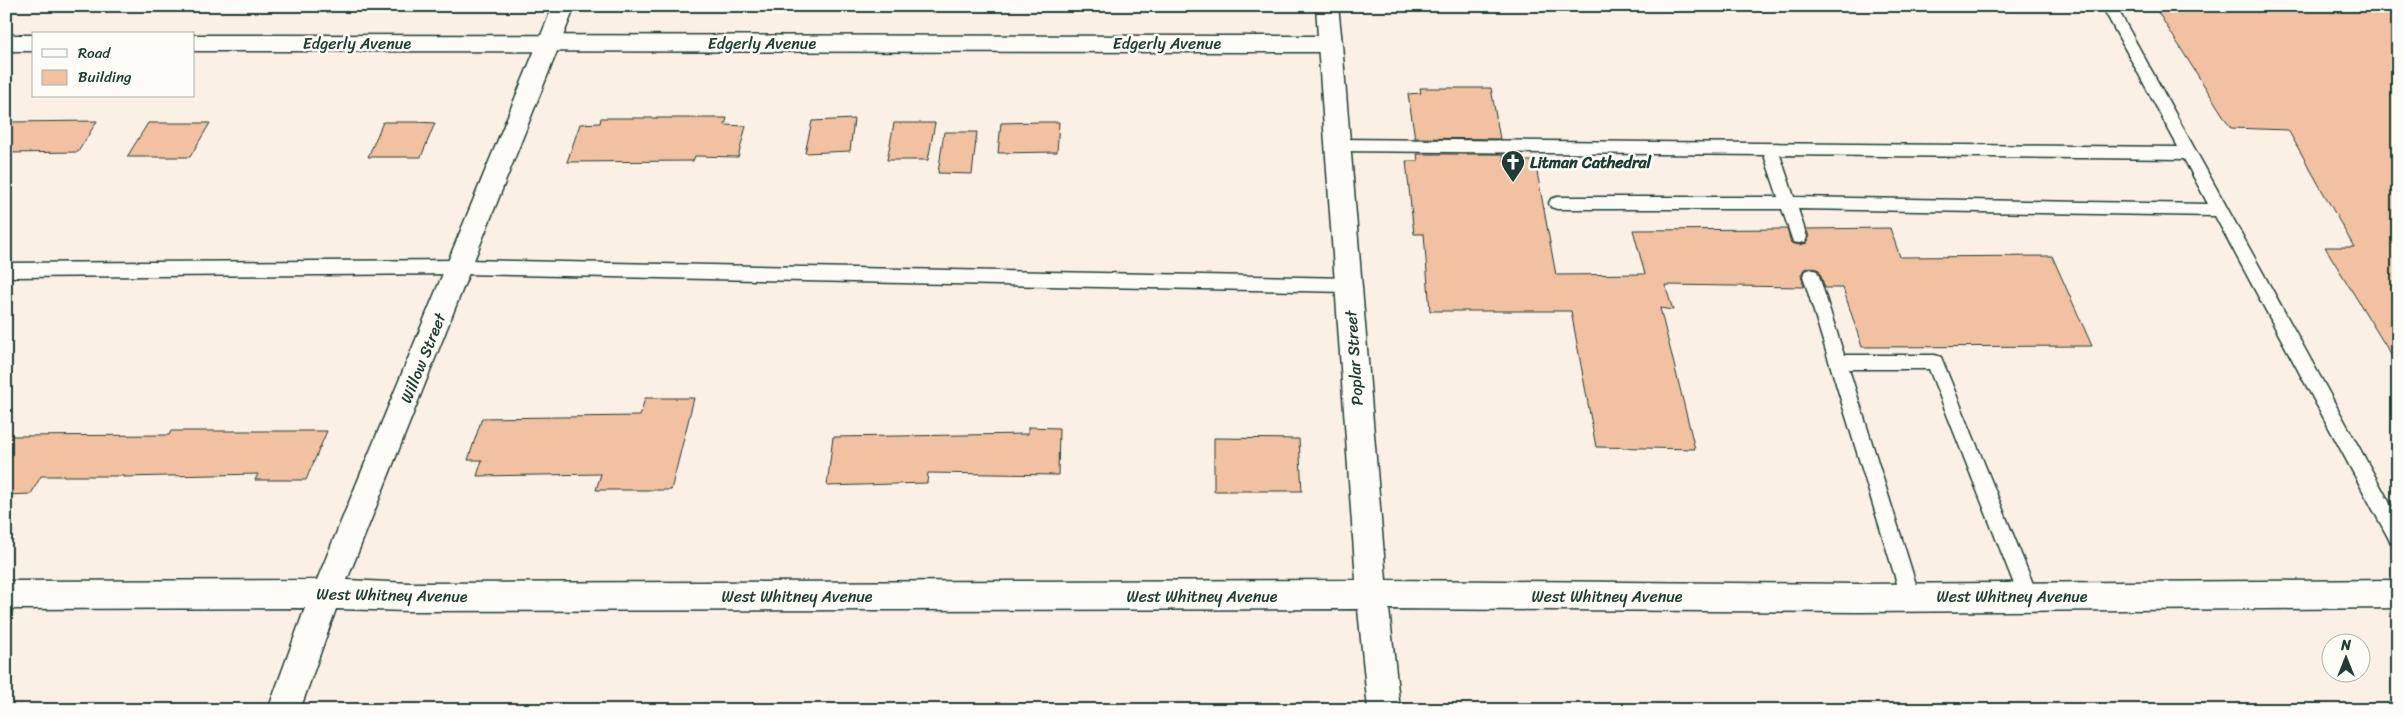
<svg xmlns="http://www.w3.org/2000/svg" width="2404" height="716" font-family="Sriracha,sans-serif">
<rect width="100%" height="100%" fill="#fbf0e6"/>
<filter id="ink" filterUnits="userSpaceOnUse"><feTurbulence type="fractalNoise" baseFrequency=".02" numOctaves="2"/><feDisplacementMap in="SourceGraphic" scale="10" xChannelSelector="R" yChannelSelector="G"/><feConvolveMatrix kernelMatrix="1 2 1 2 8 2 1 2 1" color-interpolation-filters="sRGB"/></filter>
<g filter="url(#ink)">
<path fill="#f1c1a1" stroke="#1f3d34" d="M2154,6H2390L2398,17V366L2325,247H2354L2288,130L2231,128Z
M1420,88H1491L1500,139L1415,138L1408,94L1421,93Z
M601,118H727L725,125L746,126L738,157L695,156L693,161L567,162L580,124L600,123Z
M854,119L850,151L805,153L812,121Z
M97,121L78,152L6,153V122Z
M383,122H416L435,123L421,157H368Z
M1039,122H1059L1057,152L998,153L1001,123Z
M148,123H210L190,157H127Z
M894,123H935L928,160H887Z
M944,132H977L972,174L938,173Z
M1417,154H1503L1504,161H1535L1556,275L1645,274L1633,230L1787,229L1791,243L1799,245L1807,243L1809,236L1806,229L1890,228L1900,257L2052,256L2092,346L1862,347L1843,288H1825L1819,270L1812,267L1804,269L1801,275L1804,287L1665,285L1673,310L1660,308L1695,449L1596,447L1571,311H1430L1424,234H1414L1406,161H1418Z
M645,398H694L671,490H596L601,474L477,476L482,460H468L482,418L640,416Z
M1028,427L1059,428L1058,475L928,473L927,483L827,486L833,437L1028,434Z
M171,431H327L306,480H255L258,474L124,477L125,476H41L31,494L6,495V436L169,435Z
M1214,438L1299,439L1302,491H1214Z"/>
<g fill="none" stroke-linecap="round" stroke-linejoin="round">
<g stroke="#1f3d34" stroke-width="3">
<path id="lane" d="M2102,6H2116L2398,518V546L2391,543L2215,216L1798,209L1807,237L1805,242L1799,243L1793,242L1782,209H1557L1551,207L1549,203L1551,199L1557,197H1778L1764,155L1337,151L1331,149L1329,145L1331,141L1337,139L2178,147ZM1780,155L2184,159L2208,204L1794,197Z
M461,260L1348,278L1354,280L1356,285L1354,290L1348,292L461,274L6,277V263Z
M1811,269L1817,271L1819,276L1844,355H1935L1941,357L2038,596L2035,602L2028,605L2021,602L1929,369H1849L1920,597L1917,603L1910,606L1903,603L1803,276L1805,271Z"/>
</g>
<g stroke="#1f3d34" stroke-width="3">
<path id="street" d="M553,6H575L347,580L409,583L1356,580L1318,44L1322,38L1330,36L1338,38L1342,44L1386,580L1860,584L2398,580V608L1860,612L1389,609L1400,710H1368L1358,609L409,611L336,609L300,710H268L305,608L6,609V581L317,580Z"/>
</g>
<g stroke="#1f3d34" stroke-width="3">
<path id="secondary" d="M1316,6H1338L1342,44L1338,50L1330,52L194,51V35L1318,36Z
M6,35H34V51H6Z"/>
</g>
<use href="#lane" fill="#fdfcf7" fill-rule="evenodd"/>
<use href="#street" fill="#fdfcf7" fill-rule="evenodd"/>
<use href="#secondary" fill="#fdfcf7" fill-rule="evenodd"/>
</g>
</g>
<defs>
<g id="church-pin" transform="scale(1.25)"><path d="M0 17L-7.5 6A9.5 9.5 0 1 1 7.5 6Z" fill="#1f3d34" stroke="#fdfcf7"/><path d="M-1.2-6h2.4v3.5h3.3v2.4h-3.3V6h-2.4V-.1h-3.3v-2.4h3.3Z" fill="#fff"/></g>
</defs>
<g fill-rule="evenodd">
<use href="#church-pin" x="1513" y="162"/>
</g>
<g text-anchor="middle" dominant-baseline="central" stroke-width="5" stroke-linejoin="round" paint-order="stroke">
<g font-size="16" fill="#1f3d34" stroke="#fdfcf7">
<text x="357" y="43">Edgerly Avenue</text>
<text x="762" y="43">Edgerly Avenue</text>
<text x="1167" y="43">Edgerly Avenue</text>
<text transform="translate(423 358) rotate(-68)">Willow Street</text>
<text transform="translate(1354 358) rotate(-94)">Poplar Street</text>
<text transform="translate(392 595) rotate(1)">West Whitney Avenue</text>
<text x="797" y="596">West Whitney Avenue</text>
<text x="1202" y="596">West Whitney Avenue</text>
<text x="1607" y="596">West Whitney Avenue</text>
<text x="2012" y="596">West Whitney Avenue</text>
</g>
<g font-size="16" font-weight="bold" fill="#1f3d34" stroke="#fdfcf7" text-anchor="start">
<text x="1530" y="162">Litman Cathedral</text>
</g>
</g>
<rect width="2404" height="716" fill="none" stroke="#fdfcf7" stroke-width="25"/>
<rect x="12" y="12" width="2379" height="691" fill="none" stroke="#1f3d34" stroke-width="2" filter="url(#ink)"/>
<rect x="32" y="32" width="162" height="65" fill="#fdfcf7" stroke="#a4b0a9"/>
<rect x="42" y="49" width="25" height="8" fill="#fdfcf7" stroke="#a4b0a9"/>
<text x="78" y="58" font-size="15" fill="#1f3d34">Road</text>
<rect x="42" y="70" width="25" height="15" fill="#f1c1a1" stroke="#a4b0a9"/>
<text x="78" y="82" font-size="15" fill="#1f3d34">Building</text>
<g transform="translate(2346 658)"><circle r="24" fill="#fdfcf7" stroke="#a4b0a9"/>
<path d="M0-4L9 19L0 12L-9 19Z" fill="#1f3d34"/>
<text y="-8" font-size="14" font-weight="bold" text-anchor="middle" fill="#1f3d34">N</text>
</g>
</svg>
